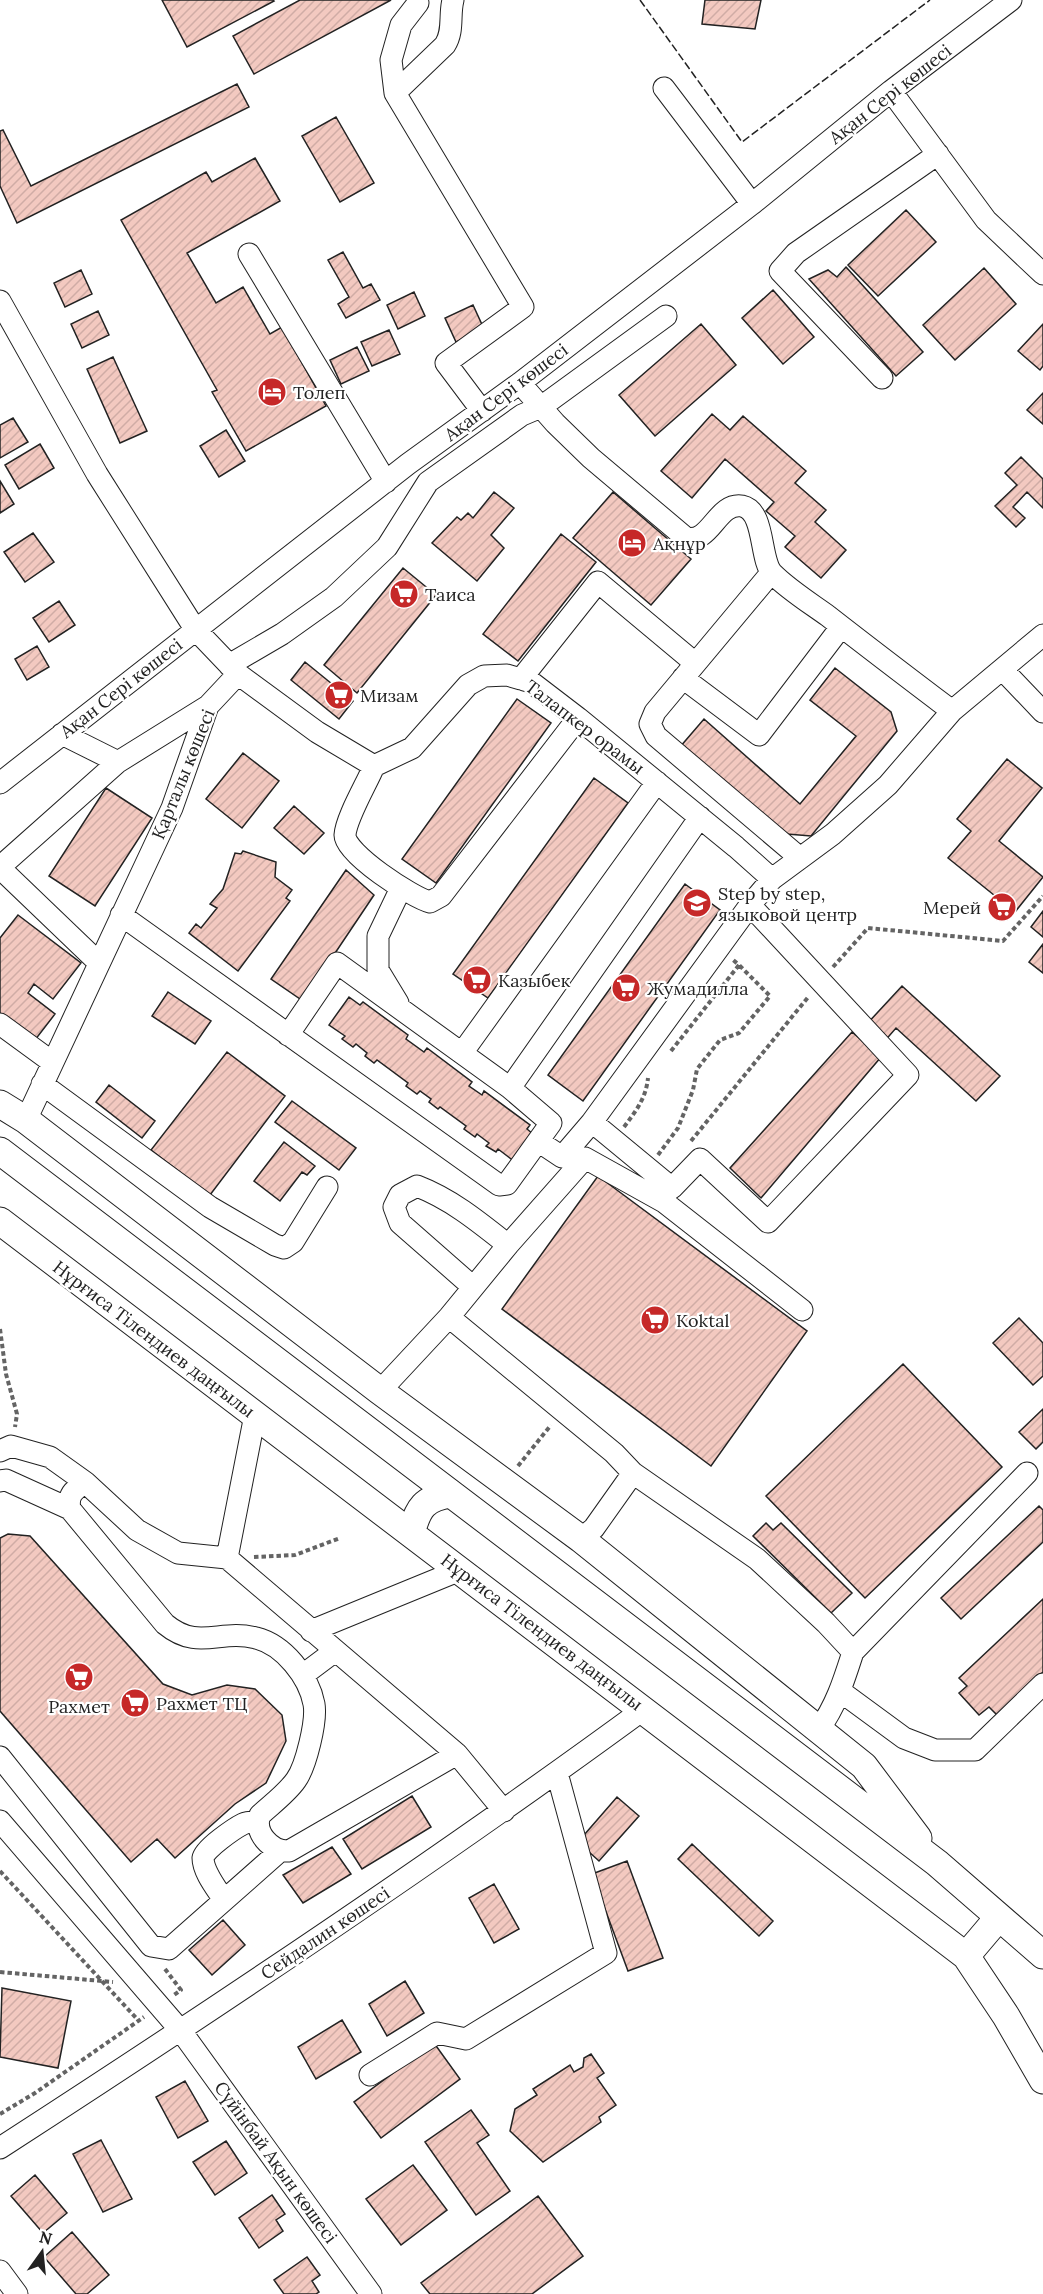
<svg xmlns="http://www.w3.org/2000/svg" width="1043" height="2294" font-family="Lora,serif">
<defs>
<pattern id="building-hatch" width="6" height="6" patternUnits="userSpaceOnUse" patternTransform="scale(1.5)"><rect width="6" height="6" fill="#f3c9c0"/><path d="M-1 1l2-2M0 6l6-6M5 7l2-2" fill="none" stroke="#d0aca5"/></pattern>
</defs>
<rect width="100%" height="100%" fill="#fff"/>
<path fill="url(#building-hatch)" stroke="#222" stroke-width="1.5" d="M162,0H273L274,1L187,47Z
M300,0H391L254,74L233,36Z
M705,0H761L755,29L702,24Z
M237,84L249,107L17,223L0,186V131L3,130L31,186Z
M336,117L374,183L340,202L302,136Z
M255,158L280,201L187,253L216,303L243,287L270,334L282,327L326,406L246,451L212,392L217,390L121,220L206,172L212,182Z
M906,210L936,242L878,296L848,265Z
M343,252L363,288L371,284L380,300L346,318L338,304L349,297L328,260Z
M846,267L923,352L896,376L809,279L828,270L837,277Z
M984,268L1016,304L955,360L923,325Z
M81,270L92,294L65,307L54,283Z
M773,290L814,337L783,364L742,318Z
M414,292L425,316L398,329L387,305Z
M473,305L484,329L456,342L445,318Z
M98,311L109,335L82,348L71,324Z
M701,324L736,365L655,436L619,395Z
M1043,324V366L1040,370L1018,351Z
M389,330L400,354L372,366L361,342Z
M357,347L369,371L341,384L330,360Z
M113,357L147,431L120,443L87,369Z
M1043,393V424L1027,410Z
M712,414L730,430L743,416L806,471L795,483L826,510L815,522L846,550L821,578L785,547L795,536L766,511L774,502L725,459L692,498L661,471Z
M13,418L28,442L0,458V425Z
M226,430L245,461L219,477L200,446Z
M40,444L54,468L19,489L5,465Z
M1021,457L1043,479V508L1027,492L1013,507L1025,518L1016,527L995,506L1017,485L1005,473Z
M0,481L14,504L0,513Z
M494,492L514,508L491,535L504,548L477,581L432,543L457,517L461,520L468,513L473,518Z
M613,492L691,559L651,605L573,538Z
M33,533L54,562L25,582L4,552Z
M561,534L596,562L518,661L483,634Z
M403,568L436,595L357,693L324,665Z
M59,601L75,625L49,642L33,618Z
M37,646L49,667L27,680L15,659Z
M305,662L353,701L339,719L291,680Z
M835,668L891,712L897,731L811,836L787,834L680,747L704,719L800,804L856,736L810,700Z
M517,699L551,723L436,883L402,859Z
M243,753L279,781L242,828L206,799Z
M1007,759L1042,788L999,841L1043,877L1015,912L948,858L971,831L957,819Z
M594,778L628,803L488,998L453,974Z
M106,788L152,818L95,906L49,876Z
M294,806L324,833L304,854L274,828Z
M243,851L276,862L275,877L292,890L286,898L290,901L238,971L189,933L196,924L201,928L217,908L210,904L223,889L235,853L241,854Z
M346,870L374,895L303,1001L271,979Z
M685,884L720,910L583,1101L548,1075Z
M1043,911V937L1031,927Z
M18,915L81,963L53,999L34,984L28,993L55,1014L35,1040L0,1013V938Z
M1043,944V973L1029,962Z
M902,986L1000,1076L976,1101L896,1028L883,1043L865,1026Z
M168,992L211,1021L195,1044L152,1016Z
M349,997L360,1005L363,1002L408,1035L406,1039L424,1052L427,1048L472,1082L469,1086L482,1095L484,1091L530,1125L527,1129L534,1135L515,1162L498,1149L496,1152L486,1146L489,1143L477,1134L475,1137L464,1129L466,1126L440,1107L438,1109L429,1102L431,1099L420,1091L417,1094L406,1086L408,1083L377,1060L374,1063L365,1056L367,1053L356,1044L353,1047L342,1039L345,1036L329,1025Z
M852,1032L881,1057L761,1198L730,1168Z
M227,1052L285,1096L210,1195L151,1150Z
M109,1085L155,1121L142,1138L96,1102Z
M292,1101L356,1148L339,1170L275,1122Z
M284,1142L315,1166L307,1175L302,1172L280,1201L254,1181Z
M598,1176L807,1331L711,1466L502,1309Z
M1019,1318L1043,1343V1376L1033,1385L993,1343Z
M903,1364L1002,1467L865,1598L766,1496Z
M1043,1409V1442L1036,1449L1019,1432Z
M1039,1506L1043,1510V1542L961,1619L941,1598Z
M766,1523L773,1530L781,1523L852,1593L831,1613L753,1536Z
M8,1534L30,1536L163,1684L192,1695L227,1685L255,1689L282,1715L286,1741L266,1783L235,1804L175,1858L157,1839L131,1862L0,1711V1538Z
M1043,1599V1672L997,1715L989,1707L979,1715L959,1693L967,1686L959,1678Z
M412,1796L431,1827L362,1869L343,1839Z
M617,1797L639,1816L599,1861L578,1842Z
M692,1844L773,1921L759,1936L678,1859Z
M332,1847L351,1874L303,1903L283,1875Z
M627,1861L663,1958L628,1971L592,1874Z
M494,1884L519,1929L494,1943L469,1898Z
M223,1920L245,1945L212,1975L189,1950Z
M405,1981L424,2013L387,2036L369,2004Z
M2,1988L71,2001L58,2068L0,2057Z
M342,2020L361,2052L316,2079L298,2047Z
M434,2043L460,2079L381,2138L354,2102Z
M591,2054L604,2073L597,2078L616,2105L599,2117L601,2122L543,2162L510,2131L515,2109L537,2095L533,2089L570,2065L574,2072L583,2067L584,2058Z
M185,2081L208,2121L178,2138L156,2097Z
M471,2110L489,2135L477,2143L510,2191L476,2215L425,2142Z
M101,2140L132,2199L103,2212L73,2154Z
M226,2141L247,2173L215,2195L193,2162Z
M413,2165L447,2210L401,2245L366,2199Z
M35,2175L67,2213L43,2233L11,2196Z
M272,2195L285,2214L276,2220L283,2231L259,2248L239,2218Z
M538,2196L583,2256L532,2294H430L421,2283Z
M72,2232L109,2275L87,2294H76L44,2257Z
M307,2257L320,2275L312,2281L319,2292L316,2294H284L274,2280Z"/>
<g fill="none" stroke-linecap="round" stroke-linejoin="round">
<g stroke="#222" stroke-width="23">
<path id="minor" d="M453,0C449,15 454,31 445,45L395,93L523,307L446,363L482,411
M664,88L752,204
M891,91L986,220L1043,274
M395,93L391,60L401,25L418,3
M249,254L386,482
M0,301L97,474L195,629L238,674L208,706L172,808L26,1120
M882,378L780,271L796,253L938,154
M520,383L555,423L591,458L686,538C711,544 717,502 742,506C766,511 759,561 773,574C789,590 810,603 828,616C869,648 911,680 952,711
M771,573L655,712L650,724L656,736L800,858
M229,665L282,634L334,597L387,547L428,482L522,415L541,407L666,316
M1003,670L1043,712
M238,674L317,732L374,766L412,748L468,685L484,676L507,675L531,682L578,718L736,847L772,879L833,834L888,785L952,711L1043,635
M683,678L759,735L841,627
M521,679L598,582L695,663
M62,734L118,762
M374,766C367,783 346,818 345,835C344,853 413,898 430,902L441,896L578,718
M0,783L408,464L520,383L752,204L891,91L1011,0
M0,867L118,762L208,706
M0,868L99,963
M750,905L908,1075L768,1222L700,1159L672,1188L592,1122L750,905L772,879
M121,915L499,1185L507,1184L551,1123L510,1088
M398,1003L378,970V936L401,888
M0,1024L52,1062
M288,1035L337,963L510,1088L700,817
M462,1053L657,782
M42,1084L210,1207L275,1245L284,1248L293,1242L327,1187
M538,1141L562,1157L592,1122
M473,1287L400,1223L394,1207L400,1195L417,1186C451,1199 479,1222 508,1245
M449,1317L614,1453L633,1473L594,1528L581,1539
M380,1391L449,1317L508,1245L585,1158L664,1202L802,1310
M255,1415L227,1558L457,1754L504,1811
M0,1451L11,1446L50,1457L85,1482
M633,1473L757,1559L826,1623L853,1652
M0,1481L6,1480L70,1509
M227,1558L178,1553L137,1530L85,1482C74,1490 67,1495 70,1509L165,1624C199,1652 220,1628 256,1638C284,1645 309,1677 314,1704C317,1721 306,1766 296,1780C287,1793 272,1804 260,1815C253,1832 271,1852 289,1851L457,1754
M311,1631L460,1570
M303,1675L335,1651
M840,1691L904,1738L935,1750H975L1043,1684
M819,1729C836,1706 844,1680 853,1652L1027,1473
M0,1757L151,1946L169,1949L280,1851
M0,1821L181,2031L371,2294
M224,1900C217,1889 203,1872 203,1858C204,1849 235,1828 243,1824C247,1822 252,1822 257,1822
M370,2075L437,2033L466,2039L606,1953L557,1773
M0,2148C218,2007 434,1863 644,1709
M0,2271L17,2294"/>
</g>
<g stroke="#222" stroke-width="29">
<path id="major" d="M0,1104L26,1120L380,1391L581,1539L864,1766L918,1838
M0,1151L937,1863L1043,1955
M0,1221L966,1956L1006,2016L1043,2080
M411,1533C418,1508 424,1498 451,1494
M966,1956L999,1917"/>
</g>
<path stroke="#646464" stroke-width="4" stroke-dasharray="4.5 3" stroke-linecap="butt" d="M833,967L868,928L1003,941L1043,896
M671,1051L739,965L732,959
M624,1127C636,1111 646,1098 648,1078
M691,1141L809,996
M658,1155L678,1128L693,1090L697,1069L720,1040L739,1033L770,996L739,965
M0,1329L6,1374L17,1414L15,1427
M518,1466L551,1425
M254,1557L295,1555L340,1538
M0,1871L139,2021
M165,1969L181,1990L174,1995
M0,1972L113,1982
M0,2114L35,2093L144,2017"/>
<use href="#minor" stroke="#fff" stroke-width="21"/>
<use href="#major" stroke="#fff" stroke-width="27"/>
<path stroke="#222" stroke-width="1.5" stroke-dasharray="8 3" stroke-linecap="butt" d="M640,0L742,142L930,0"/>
</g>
<defs>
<g id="hotel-disc" transform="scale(1.5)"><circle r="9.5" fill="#c62828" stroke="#fff"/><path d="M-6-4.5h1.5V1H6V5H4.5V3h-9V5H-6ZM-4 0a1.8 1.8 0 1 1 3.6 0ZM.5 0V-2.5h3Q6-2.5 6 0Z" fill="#fff"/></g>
<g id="supermarket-disc" transform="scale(1.5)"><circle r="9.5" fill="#c62828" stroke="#fff"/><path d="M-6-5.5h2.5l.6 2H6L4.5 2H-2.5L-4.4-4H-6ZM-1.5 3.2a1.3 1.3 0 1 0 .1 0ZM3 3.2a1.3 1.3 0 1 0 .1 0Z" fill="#fff"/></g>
<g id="school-disc" transform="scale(1.5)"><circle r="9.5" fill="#c62828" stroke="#fff"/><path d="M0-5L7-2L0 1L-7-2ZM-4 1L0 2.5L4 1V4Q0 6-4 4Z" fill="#fff"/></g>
</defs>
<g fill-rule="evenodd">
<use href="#hotel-disc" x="272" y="392"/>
<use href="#hotel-disc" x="632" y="543"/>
<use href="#supermarket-disc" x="404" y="594"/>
<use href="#supermarket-disc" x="339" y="695"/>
<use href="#school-disc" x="697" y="903"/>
<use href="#supermarket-disc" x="1002" y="907"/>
<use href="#supermarket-disc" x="477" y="980"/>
<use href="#supermarket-disc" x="626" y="988"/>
<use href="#supermarket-disc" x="655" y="1320"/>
<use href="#supermarket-disc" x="79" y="1677"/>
<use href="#supermarket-disc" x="135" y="1703"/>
</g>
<g text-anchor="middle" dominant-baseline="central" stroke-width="4.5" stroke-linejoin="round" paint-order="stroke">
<g font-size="18" fill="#222" stroke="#fff">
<text transform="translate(890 94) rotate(-38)">Ақан Сері көшесі</text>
<text transform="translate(506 392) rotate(-37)">Ақан Сері көшесі</text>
<text transform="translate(121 688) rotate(-38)">Ақан Сері көшесі</text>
<text transform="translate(585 727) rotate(37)">Талапкер орамы</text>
<text transform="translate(183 774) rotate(-68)">Қарталы көшесі</text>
<text transform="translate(154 1339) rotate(37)">Нұрғиса Тілендиев даңғылы</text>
<text transform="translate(542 1632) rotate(37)">Нұрғиса Тілендиев даңғылы</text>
<text transform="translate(325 1933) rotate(-34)">Сейдалин көшесі</text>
<text transform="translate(276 2162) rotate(54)">Сүйінбай Ақын көшесі</text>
</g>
<g font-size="18" fill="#222" stroke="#fff" text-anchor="start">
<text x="293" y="392">Толеп</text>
<text x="653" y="543">Ақнұр</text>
<text x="425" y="594">Таиса</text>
<text x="360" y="695">Мизам</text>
<text x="718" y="893">Step by step,<tspan x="718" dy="21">языковой центр</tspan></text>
<text x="981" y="907" text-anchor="end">Мерей</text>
<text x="498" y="980">Казыбек</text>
<text x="647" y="988">Жумадилла</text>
<text x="676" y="1320">Koktal</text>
<text x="156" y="1703">Рахмет ТЦ</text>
<text x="79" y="1706" text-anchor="middle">Рахмет</text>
</g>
</g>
<g transform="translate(42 2252) rotate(15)" stroke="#ffffff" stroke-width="4.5" paint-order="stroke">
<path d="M0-4.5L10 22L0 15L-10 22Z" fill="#222222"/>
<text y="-9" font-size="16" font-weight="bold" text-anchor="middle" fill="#222222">N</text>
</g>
</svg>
